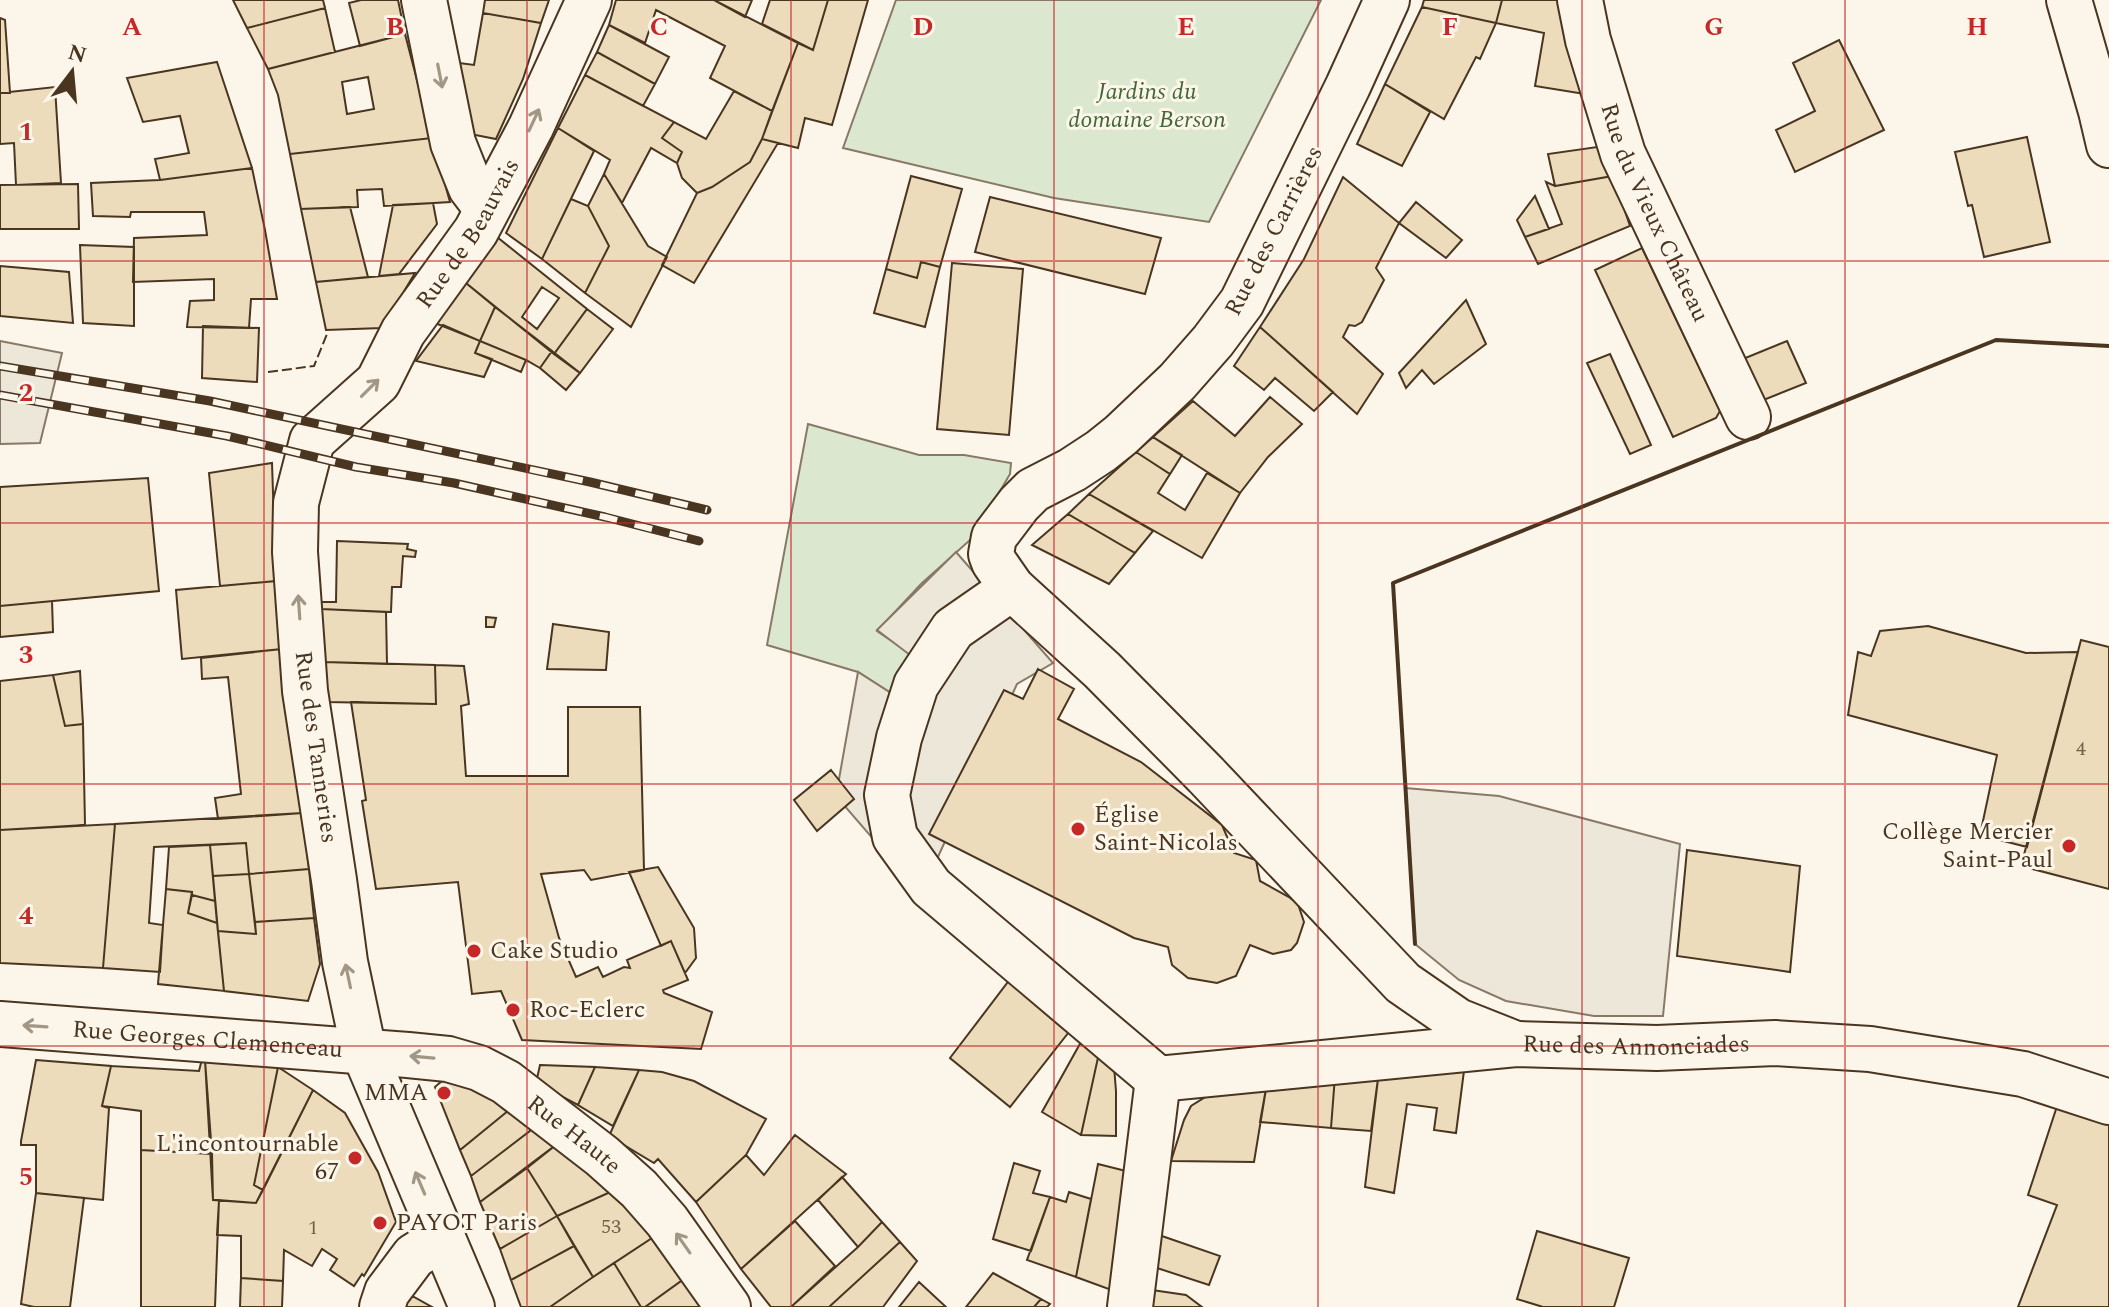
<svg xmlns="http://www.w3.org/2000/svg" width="2109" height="1307" font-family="Spectral,serif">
<rect width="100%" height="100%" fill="#fbf6e9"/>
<path fill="#dce7d0" stroke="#887966" stroke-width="2" d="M896,0H1321L1209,222L1054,198L843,148Z
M808,424L919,455H964L1011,463L1010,474L996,498L989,523L921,584L877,631L911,654L891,693L858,672L767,645Z"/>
<path fill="#ede7d9" stroke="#887966" stroke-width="2" d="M0,341L62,353L40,443L0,444Z
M956,552L1053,663L1017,684L937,859L874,840L836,796L858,672L891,693L910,655L877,630Z
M1405,788L1499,796L1680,844L1663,1016H1594L1506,1001L1459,980L1415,944Z"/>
<path fill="#ecdcbc" stroke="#4a3520" stroke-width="2" fill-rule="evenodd" d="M233,0H323L325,8L247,28Z
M361,0H398L405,34L360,46L349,3Z
M485,0H549L541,23L483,13Z
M616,0H714L798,43L772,111L710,78L725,46L656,10L645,43L609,25Z
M714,0H752L745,17Z
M770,0H828L813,50L762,24Z
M828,0H868L832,125L805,118L798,148L762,139L798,43L813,50Z
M1424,0H1502L1496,23L1422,7Z
M1502,0H1567L1591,95L1535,86L1544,33L1496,23Z
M1422,7L1496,23L1480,59L1476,57L1444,119L1385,84Z
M325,8L335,52L268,69L247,28Z
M483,13L541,23L523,79L496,139L465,133L451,62L474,65Z
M0,18L5,20L10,93H0Z
M609,25L669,57L655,84L597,52Z
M405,34L432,138L290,154L278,95L268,69ZM368,77L374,109L347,114L342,82Z
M1839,40L1884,130L1795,172L1776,130L1815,111L1793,63Z
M597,52L655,84L643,106L585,75Z
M217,62L252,168L160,180L155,159L189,153L180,116L143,122L127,78Z
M585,75L674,122L662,138L682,152L677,163L651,148L622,203L604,174L610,160L558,128Z
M1385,84L1430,112L1402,166L1357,144Z
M55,87L61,183L16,185L14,143L0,144V93Z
M734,91L772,111L762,139L750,162L712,187L697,193L682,178L677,163L682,152L662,138L674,122L706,139Z
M558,128L594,151L542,259L506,233Z
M2027,137L2050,242L1984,257L1972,205L1968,206L1955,152Z
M432,138L450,202L384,206L382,189L357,190L358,207L301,209L290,154Z
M762,139L778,143L694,283L662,265L697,193L712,187L750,162Z
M1604,146L1613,176L1555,186L1548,154Z
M252,168L265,230L277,299H251L249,328L187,327L190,301L214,300V279L133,282L134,238L207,235L204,212H131L130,217L93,216L91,183L160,180Z
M604,174L648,246L667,257L631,327L585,293L609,246L588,206Z
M911,176L962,189L940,267L921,262L917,278L886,269Z
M1613,176L1630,226L1538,264L1525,237L1562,224L1546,182L1555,186Z
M1343,177L1399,223L1376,268L1384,280L1362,322L1355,326L1349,325L1343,337L1383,374L1357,414L1260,327L1304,259Z
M78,184L79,229H0V185Z
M1535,196L1549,229L1525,237L1517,220Z
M990,197L1161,238L1145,294L975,252Z
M571,199L588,206L609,246L585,293L542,259Z
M1416,202L1462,240L1446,258L1399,223Z
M433,203L437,224L399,274L379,276L393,205Z
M350,207L368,277L316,282L301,209Z
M492,233L587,309L554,354L461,279ZM542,287L559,298L537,329L522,317Z
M80,245L134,247V326L83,323Z
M1642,248L1720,411L1716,418L1673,437L1595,270Z
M921,262L940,267L925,327L874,313L886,269L917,278Z
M952,263L1023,269L1009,435L937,429Z
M0,266L69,272L73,323L0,316Z
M415,273L382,328L326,330L316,282Z
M461,279L495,307L480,341L430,321Z
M1466,300L1486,344L1434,384L1422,370L1406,388L1399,373Z
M495,307L552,351L540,368L526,360L480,341Z
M587,309L613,329L580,373L554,354Z
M443,325L480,341L475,353L492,359L484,377L416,361Z
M203,326L259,328L257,382L202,378Z
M1260,327L1333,392L1314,411L1275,378L1264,390L1234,366Z
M480,341L526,360L521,372L475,353Z
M1787,341L1806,383L1761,401L1738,361Z
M552,351L580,373L566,390L540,368Z
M1610,354L1651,445L1630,454L1587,363Z
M1270,397L1302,424L1268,457L1240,493L1153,437L1193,401L1235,436Z
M1153,437L1182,455L1170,474L1136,452Z
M1136,452L1170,474L1158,493L1185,510L1207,473L1240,493L1202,558L1089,494Z
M272,463L276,581L220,586L209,473Z
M148,478L159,591L0,606V487Z
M1089,494L1153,531L1135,553L1068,514Z
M1068,514L1135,553L1109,584L1032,545Z
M337,541L408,544L407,549L416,551L415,557L403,556L401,587H392L391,612L321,609V602H336Z
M276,581L282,649L182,659L176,590Z
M52,601L53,632L0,637V606Z
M321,609L386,612L387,664L325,662Z
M486,617L496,618L494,627H486Z
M553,624L609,632L606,670L547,669Z
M1928,626L2026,653L2078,652L2027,847L1980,835L1997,755L1848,715L1858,652L1871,656L1880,631Z
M2081,640L2109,647V889L2021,866Z
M282,649L302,813L218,819L215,798L241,794L228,677L202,679L201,658Z
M325,662L435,665L436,704L326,702Z
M435,665L464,666L469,704L461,706L466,776H568V707H640L644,870L591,880L584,870L541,874L559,938L576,977L598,967L603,977L624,967L630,968L627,960L671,941L688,980L663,990L664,993L712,1012L701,1049L522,1040L501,991L472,994L458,882L376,889L362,801L366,800L351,702L436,704Z
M1038,669L1074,689L1058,719L1141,762L1222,825L1234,853L1256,860L1260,881L1289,897L1298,904L1304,922L1297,943L1291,950L1273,954L1250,945L1236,976L1217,983L1188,978L1172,965L1168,947L1134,938L929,834L1004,690L1023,699Z
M80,671L83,724L65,726L53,675Z
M53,675L65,726L83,724L85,825L0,830V681Z
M831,770L854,799L817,831L794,800Z
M302,813L309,869L249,874L246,843L154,847L149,923L163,925L160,972L103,968L115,824Z
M115,824L103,968L0,963V830Z
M246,843L249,874L213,876L210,845Z
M210,845L215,901L192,895V892L166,889L169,847Z
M1687,850L1800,866L1790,972L1677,956Z
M658,867L694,928L696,958L685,973L671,941L661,946L629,872Z
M309,869L314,918L255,922L249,874Z
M249,874L256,934L218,931L213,876Z
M166,889L192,892L188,913L217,923L224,991L158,984Z
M192,895L215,901L217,923L188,913Z
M314,918L320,964L308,1001L224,991L218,931L256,934L255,922Z
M1014,974L1076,1023L1010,1107L950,1058Z
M1086,1033L1101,1044L1081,1135L1042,1112Z
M1101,1044L1113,1054L1116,1091V1136L1081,1135Z
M202,1059L205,1060L212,1154L141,1150V1111L102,1106L111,1066L199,1071Z
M36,1060L111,1066L102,1106L109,1108L103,1200L36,1193V1145H21V1141Z
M205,1060L278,1067L254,1185L263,1190L256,1203L213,1200Z
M1465,1063L1456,1133L1434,1130L1437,1108L1407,1104L1394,1193L1365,1187L1379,1071Z
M540,1065L595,1067L578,1105L536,1083Z
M278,1067L313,1090L263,1190L254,1185Z
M595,1067L639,1070L613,1126L578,1105Z
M639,1070L662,1072L694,1081L766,1119L746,1155L696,1202L658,1159L654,1163L609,1136Z
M453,1071L514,1106L460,1150L435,1087Z
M1379,1071L1371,1131L1331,1128L1335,1076Z
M1335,1076L1331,1128L1260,1122L1267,1083Z
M1267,1083L1254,1162L1171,1161L1184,1120L1191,1106L1220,1088Z
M313,1090L345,1113L378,1172L396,1222L364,1276L362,1274L354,1286L330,1270L337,1259L322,1249L312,1266L284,1250L283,1281L241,1278V1236L217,1235L219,1200L256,1203Z
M2059,1100L2109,1120V1307H2018L2057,1205L2028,1195Z
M514,1106L539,1124L471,1176L460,1150Z
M539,1124L561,1141L480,1202L471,1176Z
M795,1135L846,1174L741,1269L696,1202L746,1155L764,1175Z
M561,1141L617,1189L557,1216L527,1168Z
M141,1150L212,1154L213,1200H219L215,1307H141Z
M1014,1163L1040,1171L1033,1193L1050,1197L1031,1251L993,1239Z
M1098,1164L1130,1172L1114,1291L1076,1277Z
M527,1168L557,1216L500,1249L480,1202Z
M842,1177L882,1222L858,1247L818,1200Z
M617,1189L655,1236L593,1277L557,1216Z
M1069,1192L1091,1199L1076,1277L1027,1260L1050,1197L1066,1202Z
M36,1193L84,1198L70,1307H34L21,1304Z
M557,1216L574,1246L511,1280L500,1249Z
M795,1221L835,1266L791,1307H771L741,1269Z
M882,1222L900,1242L829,1307H791L858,1247Z
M1537,1231L1629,1258L1614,1307H1543L1517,1299Z
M1159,1235L1220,1256L1209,1285L1154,1267Z
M655,1236L688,1276L645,1307H641L614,1263Z
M900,1242L917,1261L883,1307H829Z
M574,1246L593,1277L550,1307H521L511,1280Z
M614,1263L641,1307H550L593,1277Z
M993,1273L1041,1299L1034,1307H966Z
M688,1276L707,1307H645Z
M241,1278L283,1281L282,1307H240Z
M919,1282L946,1307H899Z
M1152,1290L1186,1295L1202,1307H1151Z
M406,1297H414L432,1307H398Z
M1041,1299L1050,1304L1047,1307H1034Z"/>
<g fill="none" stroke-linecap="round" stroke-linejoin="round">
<g stroke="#4a3520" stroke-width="48">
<g id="minor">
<path d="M424,0L453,143L471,188L487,209"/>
<path d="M1387,0L1348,86L1242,302L1213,341L1177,382L1121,435L1101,451L1072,470L1033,490L1019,504L994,537L991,554L994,562L1012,588L1102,670L1206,775L1403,983L1458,1021L1516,1044"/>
<path id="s1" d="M1580,0L1588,40L1623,154L1748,417"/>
<path d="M2069,0L2101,111L2109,145"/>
<path d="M1012,588L953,629L916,685L899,738L887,795L895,837L931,887L1158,1079"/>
<path id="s2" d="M0,1024L408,1055L448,1059L479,1068L506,1082L602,1156L639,1189L667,1221L728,1307"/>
<path id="s3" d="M1158,1079L1516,1044L1657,1048L1775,1043L1870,1049L2023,1074L2109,1102"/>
<path d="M382,1307L387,1292L414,1256L443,1238"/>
<path id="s4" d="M472,1307L364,1052L345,962L334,880L305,691L295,552L296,503L312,441L378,382L403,332L476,231L531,127L589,0"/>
<path d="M1130,1307L1158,1079"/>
</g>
</g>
<use href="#minor" stroke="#fbf6e9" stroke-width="44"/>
<g stroke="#4a3520" stroke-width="9">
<path id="rail" d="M0,366L210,401L590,482L707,510
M0,395L227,436L356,467L454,483L605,517L699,541"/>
</g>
<use href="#rail" stroke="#fbf6e9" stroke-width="6" stroke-dasharray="18" stroke-linecap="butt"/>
<path stroke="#4a3520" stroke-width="2" stroke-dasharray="10 4" stroke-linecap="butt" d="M268,372L314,366L327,334"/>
<path stroke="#4a3520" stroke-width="4" d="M1415,944L1393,583L1996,340L2109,346"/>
</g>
<defs><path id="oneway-shaft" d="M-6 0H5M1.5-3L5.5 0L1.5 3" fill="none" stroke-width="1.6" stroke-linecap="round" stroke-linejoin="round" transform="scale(2)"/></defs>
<g stroke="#a29684">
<use href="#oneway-shaft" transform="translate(440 76) rotate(79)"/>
<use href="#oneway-shaft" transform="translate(534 120) rotate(-65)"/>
<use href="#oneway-shaft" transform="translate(370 388) rotate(-45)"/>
<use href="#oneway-shaft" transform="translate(299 607) rotate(-94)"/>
<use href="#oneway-shaft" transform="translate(348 976) rotate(-102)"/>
<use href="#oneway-shaft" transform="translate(35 1026) rotate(-176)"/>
<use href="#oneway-shaft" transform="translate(422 1057) rotate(-175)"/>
<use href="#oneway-shaft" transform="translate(420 1183) rotate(-113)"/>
<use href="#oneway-shaft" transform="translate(683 1243) rotate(-125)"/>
</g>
<path fill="none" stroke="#c62828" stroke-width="2" stroke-opacity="0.55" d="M264,0V1307M527,0V1307M791,0V1307M1054,0V1307M1318,0V1307M1582,0V1307M1845,0V1307M0,261H2109M0,523H2109M0,784H2109M0,1046H2109"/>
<g fill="#c62828" stroke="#fbf6e9" stroke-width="3">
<circle cx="1078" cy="829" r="8"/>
<circle cx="2069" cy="846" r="8"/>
<circle cx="474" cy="951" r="8"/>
<circle cx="513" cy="1010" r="8"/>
<circle cx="444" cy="1093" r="8"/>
<circle cx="355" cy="1158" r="8"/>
<circle cx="380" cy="1223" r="8"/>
</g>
<g text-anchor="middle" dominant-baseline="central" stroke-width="6" stroke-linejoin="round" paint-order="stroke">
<g font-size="20" fill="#725f47">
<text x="2081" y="749">4</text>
<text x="611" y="1227">53</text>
<text x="313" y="1228">1</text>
</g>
<g font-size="24" font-style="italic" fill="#436837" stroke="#fbf6e9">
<text x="1147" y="92">Jardins du<tspan x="1147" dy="28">domaine Berson</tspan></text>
</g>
<g font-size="24" fill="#4a3520" stroke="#fbf6e9">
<text stroke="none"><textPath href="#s1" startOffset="226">Rue du Vieux Château</textPath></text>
<text transform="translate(1274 231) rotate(-63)">Rue des Carrières</text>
<text stroke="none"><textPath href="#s4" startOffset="1158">Rue de Beauvais</textPath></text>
<text transform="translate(316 747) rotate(82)">Rue des Tanneries</text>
<text stroke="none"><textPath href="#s2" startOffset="208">Rue Georges Clemenceau</textPath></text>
<text stroke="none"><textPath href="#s3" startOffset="480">Rue des Annonciades</textPath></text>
<text stroke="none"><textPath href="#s2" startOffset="598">Rue Haute</textPath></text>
</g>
<g font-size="24" fill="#4a3520" stroke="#fbf6e9" text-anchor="start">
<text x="1094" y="815">Église<tspan x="1094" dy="28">Saint-Nicolas</tspan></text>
<text x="2053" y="832" text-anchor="end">Collège Mercier<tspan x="2053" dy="28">Saint-Paul</tspan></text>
<text x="490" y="951">Cake Studio</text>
<text x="529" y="1010">Roc-Eclerc</text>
<text x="428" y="1093" text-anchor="end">MMA</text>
<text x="339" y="1144" text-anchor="end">L'incontournable<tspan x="339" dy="28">67</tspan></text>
<text x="396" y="1223">PAYOT Paris</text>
</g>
</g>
<g font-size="26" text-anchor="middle" font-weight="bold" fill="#c62828" stroke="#fbf6e9" stroke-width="6" stroke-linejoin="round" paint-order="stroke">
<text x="132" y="35">A</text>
<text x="395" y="35">B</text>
<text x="659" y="35">C</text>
<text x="923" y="35">D</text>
<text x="1186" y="35">E</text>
<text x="1450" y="35">F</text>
<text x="1714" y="35">G</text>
<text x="1977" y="35">H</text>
<text x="26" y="140">1</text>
<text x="26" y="401">2</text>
<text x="26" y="663">3</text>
<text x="26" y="924">4</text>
<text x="26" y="1185">5</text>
</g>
<g transform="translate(72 72) rotate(16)" stroke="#fbf6e9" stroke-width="6" paint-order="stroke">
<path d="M0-6L14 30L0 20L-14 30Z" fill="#4a3520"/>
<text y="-12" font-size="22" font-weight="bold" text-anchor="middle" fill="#4a3520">N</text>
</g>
</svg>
